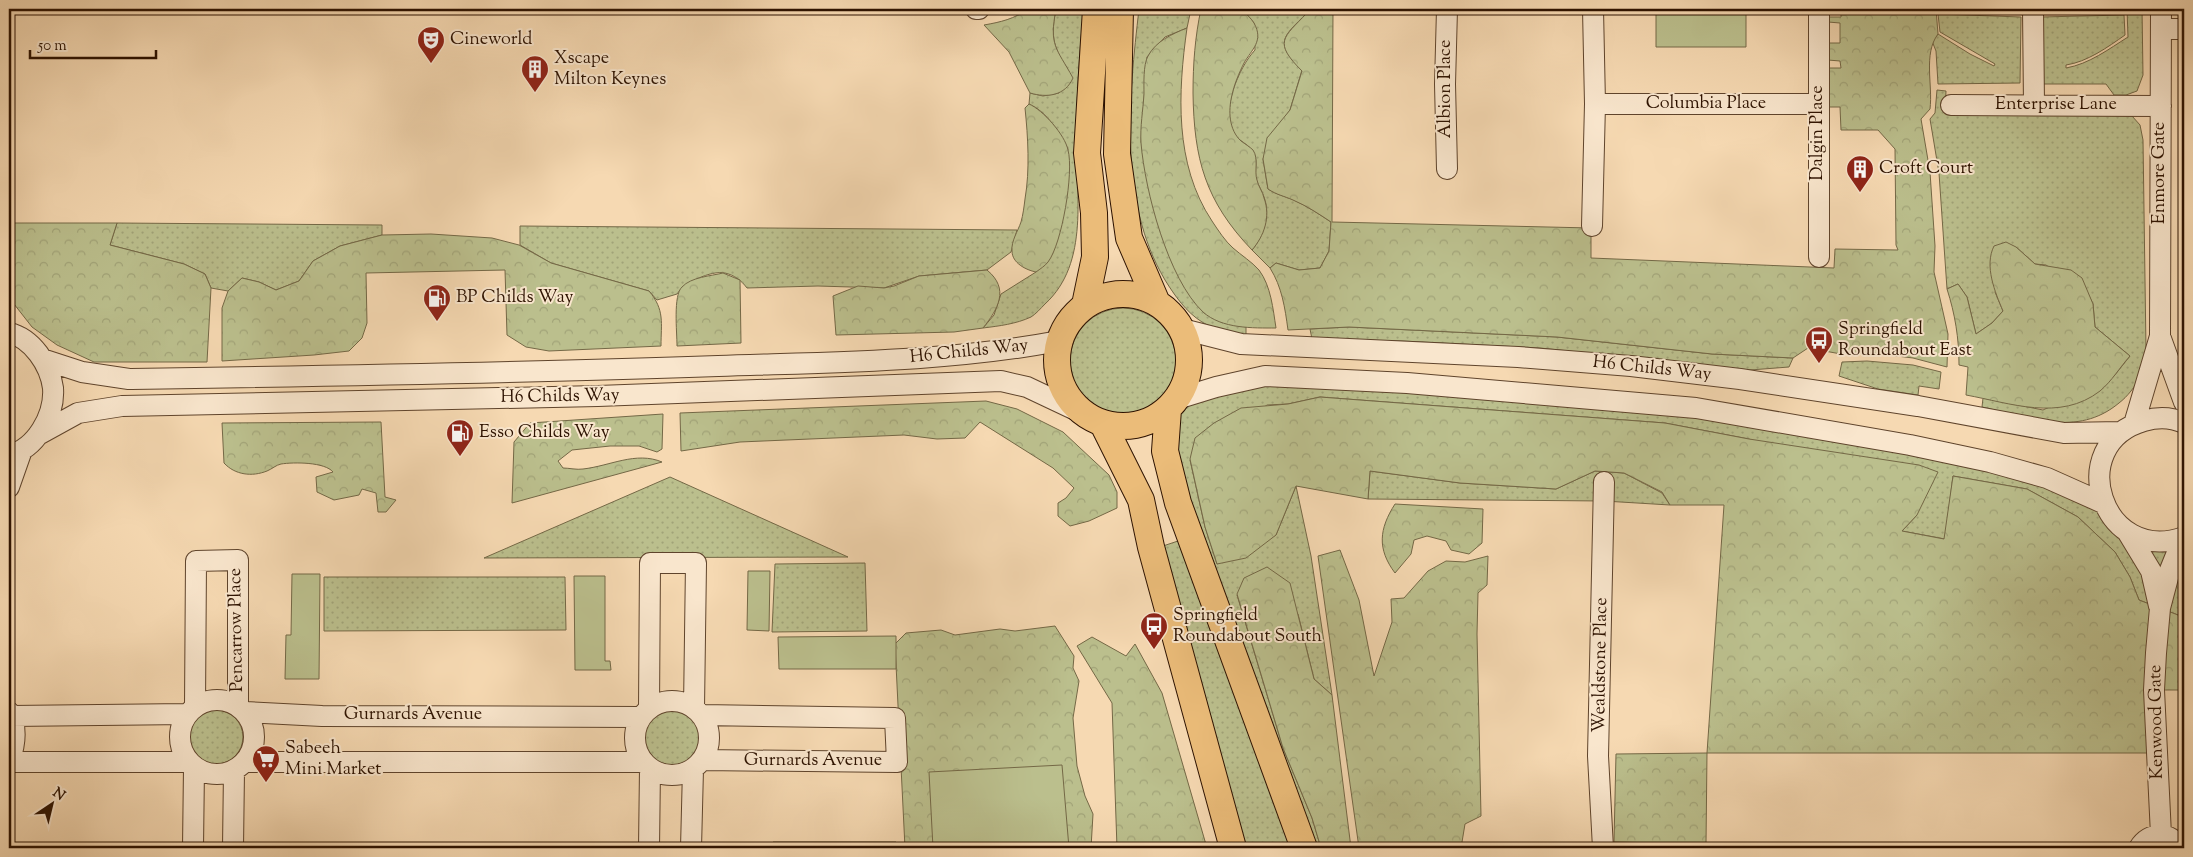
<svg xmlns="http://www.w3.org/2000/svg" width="2193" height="857" font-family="'Sorts Mill Goudy',serif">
<defs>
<pattern id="grass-dots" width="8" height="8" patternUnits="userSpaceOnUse" patternTransform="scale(1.25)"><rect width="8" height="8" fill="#bbbf8d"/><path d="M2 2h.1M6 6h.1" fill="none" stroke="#a1a378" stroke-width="1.8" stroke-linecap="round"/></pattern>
<pattern id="forest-crowns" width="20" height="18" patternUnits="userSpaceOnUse" patternTransform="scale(1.25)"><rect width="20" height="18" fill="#bbbf8d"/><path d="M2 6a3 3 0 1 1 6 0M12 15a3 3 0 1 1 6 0" fill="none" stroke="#a1a378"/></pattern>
</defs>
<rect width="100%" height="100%" fill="#f6d9b2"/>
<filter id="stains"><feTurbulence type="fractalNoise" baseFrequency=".004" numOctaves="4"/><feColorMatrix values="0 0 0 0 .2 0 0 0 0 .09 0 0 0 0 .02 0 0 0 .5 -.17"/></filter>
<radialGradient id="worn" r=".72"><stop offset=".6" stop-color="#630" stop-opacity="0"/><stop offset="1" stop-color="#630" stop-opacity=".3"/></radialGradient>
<path fill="url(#grass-dots)" stroke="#746846" d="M1056,9H1084C1079,52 1077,95 1076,138C1076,192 1090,263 1045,304C1041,308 1036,314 1031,317C1016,324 999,326 983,328L994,315L1001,294L1036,272L1068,149C1058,132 1048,112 1029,104L1030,93L1043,96L1059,93L1067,68C1052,46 1051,34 1056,9Z
M1139,9H1148L1147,14L1163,13V9H1191L1187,28L1165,37L1147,57L1141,142L1204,313L1221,322L1246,327V336C1231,332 1215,330 1202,322C1186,312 1175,296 1165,280C1118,201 1129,96 1139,9Z
M1242,9H1308L1307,13C1283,37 1273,42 1302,70L1290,110L1281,123L1263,159L1268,189C1277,195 1285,196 1294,200C1307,206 1319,214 1331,222L1329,251L1320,268L1299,270L1276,263L1270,268L1252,250C1263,237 1271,215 1264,197C1262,191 1258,185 1256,179C1254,170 1259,158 1252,150C1248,144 1239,141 1235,135C1219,113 1239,67 1255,50L1254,23Z
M2127,9H2142L2143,75L2137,91L2126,95H2114L2106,84H2040L2041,17L2124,15L2125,35C2108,47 2087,62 2066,65V68C2089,64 2109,49 2128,37Z
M1938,14L2021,17L2020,83L1938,84L1936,51L1932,41L1938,34L1970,54L1994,66L1995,64L1940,32Z
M2184,43V374L2179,337V51Z
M1937,90L1946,91L1945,112L2132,116L2140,125L2143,140L2146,350C2144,358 2143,368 2140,376C2136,386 2127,397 2119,403C2077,438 2029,417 1982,407L1983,398L2043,410L2114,376L2130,356L2095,327L2093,304L2088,294L2046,265L2035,264L2016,247L1995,292L2003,311L1992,323L1976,334L1967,297L1958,284L1947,289L1939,173L1930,119L1935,113Z
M117,223L382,225V235L340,246L313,261L299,281L276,290L259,282L242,278L228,291L211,288L205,274L184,264L110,245Z
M520,226L1017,230L1011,252L987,270L919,276L884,288L818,286L747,288C741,280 734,275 725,273C711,270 684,283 677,294L657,300L649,291L551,263L520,245Z
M1070 361a53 53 0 1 1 106 0a53 53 0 1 1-106 0Z
M1349,327L1557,337L1712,354L1793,358L1789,367L1750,370L1540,348L1402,341L1312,339L1310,329Z
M1867,361L1913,365L1941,372L1939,389L1919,386L1918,395L1878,389L1839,376L1842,362Z
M1248,379L1696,408L1910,445L2103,503L2128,533L2184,537V623L2178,615L2139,600L2130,577L2115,552L2078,517L2027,489L1953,476L1945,539L1902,531L1917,515L1749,439L1665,423L1320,397L1288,404L1267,405L1190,460L1205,527L1217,564L1276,535L1296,486L1311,556L1332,695L1314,679L1298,614L1237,595L1283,748L1312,818L1321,848H1304L1178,503L1168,409Z
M1370,471L1460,483L1556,489L1595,471L1624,473L1662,493L1670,505L1604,501L1368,499Z
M670,477L848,557L484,558Z
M1178,541L1263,763L1292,848H1244L1163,546Z
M865,563L867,631L772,632L775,564Z
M324,577H565L566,630L324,631Z
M640 738a31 31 0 1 1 62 0a31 31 0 1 1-62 0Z
M189 737a27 27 0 1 1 54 0a27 27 0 1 1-54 0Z
M183,847V848H40Z"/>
<path fill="url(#forest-crowns)" stroke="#746846" d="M1028,9H1056C1049,46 1056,47 1073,78C1065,96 1047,98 1030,93L1009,52L984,25C1001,22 1014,19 1028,9Z
M1201,9H1242C1245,13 1251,18 1254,23C1264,41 1252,49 1244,63C1239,73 1234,85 1232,95C1228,111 1229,130 1241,141C1245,144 1250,147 1253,150C1259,159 1254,171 1257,180C1258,186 1263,192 1264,198C1271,217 1264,236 1252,250C1205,201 1194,159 1193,93C1193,64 1195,37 1201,9Z
M1308,9H1333L1332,222L1591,228V258L1834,268L1835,249L1898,250L1896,245L1895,149L1878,130H1841L1840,107H1828V68H1841L1840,61L1828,60V43H1840V23L1828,22L1827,17H1841V9H1936L1938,34C1923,54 1933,85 1930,109L1921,119L1930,172L1935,246L1934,272L1948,334L1947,367L1913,358L1865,352L1841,354L1808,348L1793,358L1712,354L1557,337L1349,327L1288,330C1285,308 1282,287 1270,268L1276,263L1299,270L1320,268L1329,251L1331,222C1319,214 1307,206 1293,200C1284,196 1277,195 1268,189L1263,159L1267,138L1290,110L1302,71C1273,42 1283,38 1307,13Z
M1187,28C1178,92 1174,164 1212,221C1218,230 1225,241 1233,248C1241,255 1252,262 1259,270C1271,286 1273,309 1276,328C1253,328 1222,329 1203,312C1168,279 1145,191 1141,143C1140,127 1143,110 1144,94C1144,84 1143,65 1148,56C1156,41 1172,34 1187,28Z
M1029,104C1043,110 1065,135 1068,150C1074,172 1062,244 1048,262C1045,266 1040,269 1036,272C1026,270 1012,263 1012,251C1011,241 1018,231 1021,222C1023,215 1024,207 1025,199C1030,170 1028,137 1025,108Z
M14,223H117L110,245L184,264L205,274L211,288L207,362H94L57,345L32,327L14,304L9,288V239Z
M431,234L492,238L519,245L551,263L649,291C665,310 661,323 661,346L549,351L526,347L507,335L505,270L366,273L367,323L362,338L349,351L314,355L222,361V308L228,291L242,278L259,282L276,290L299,281L313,261L340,246L382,235Z
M2006,242L2016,247L2035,264L2071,270L2082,278L2093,304L2095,327L2130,356C2120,367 2112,381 2100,391C2060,422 2010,403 1966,395L1968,367L1959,365C1959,338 1955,314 1947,289L1958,284L1967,297L1976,334L1992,323L2003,311C1995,292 1984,266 1994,246Z
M987,270C1010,289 998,309 983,328L954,332L836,335L833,296L858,286L884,288L894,286L919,276Z
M723,273L740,280L741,343L677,346C677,332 673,295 682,287C691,277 711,276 723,273Z
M1320,397L1665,423L1749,439L1919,465L1938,472L1917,515L1902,531L1944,539L1953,476L2027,489L2078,517L2115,552L2130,577L2139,600L2178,615L2184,623V690H2154L2156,753H1707L1706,844L1614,842L1616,754L1707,753L1724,505H1670L1662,492L1624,473L1595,471L1556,489L1460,483L1370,471L1368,499L1296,486L1276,535L1246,558L1217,564L1205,527L1190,459L1195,438L1214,423L1241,408L1288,404Z
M986,401L1017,409L1063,432L1109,475L1117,492V508L1089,521L1070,526L1058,516V503L1066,498L1074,488L1053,468L980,422L965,438L937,439L904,435L740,442L681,451L680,413Z
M663,414L662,449L657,452L639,446H610L572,450L558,461L563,468C569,468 577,470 583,469C610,466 636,451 662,462L512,503L514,442L530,423Z
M381,422L385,497L396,500L386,512H378L376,493L362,489L359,495L334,500L317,492L316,477L333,472C325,462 294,462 281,464C276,465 272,469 267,471C252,477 235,475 224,463L222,423Z
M1395,504L1483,509L1482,543L1469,554L1451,550L1446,541L1427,536L1414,540L1411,554L1395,573C1377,549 1379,529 1395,504Z
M1340,550L1359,600L1374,676L1392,622L1391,599L1404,598L1428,571L1446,561L1465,562L1488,556L1487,585L1478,593L1477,634L1481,816L1465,824L1461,848H1359L1318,556Z
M1267,567L1290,583L1314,679L1332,695L1351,848H1321L1312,818L1283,748L1237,594L1244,578Z
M1055,626L1074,656L1073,668L1079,681L1073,718L1077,766L1085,796L1093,814L1091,848H905L895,644L906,633L941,630L955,635L1000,629L1015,631Z
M1092,637L1126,656L1135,644L1162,693L1207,848H1117L1112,703L1077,646Z
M773,842H896V848H773Z
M565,843V848H319V844Z"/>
<path fill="#bbbf8d" stroke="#746846" d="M1656,9H1746V47H1656Z
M2100,9H2127V13H2100Z
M748,571H770L769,631L747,630Z
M292,574H320L319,679H285L286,635H291Z
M574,576H605V661H610L611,670H575Z
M896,636V669H779L778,637Z
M1062,765L1069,848H933L929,772Z"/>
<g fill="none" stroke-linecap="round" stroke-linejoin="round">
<g stroke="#5f442c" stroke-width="22">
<path id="minor" d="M976,9H979
M1447,9L1445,84L1447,169
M2033,9L2034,105
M2161,29H2184
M1595,104H1818
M1951,105L2161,106
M1592,226L1595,104L1593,9
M1819,257V9
M1182,329L1241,344L1518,357L1631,366L1740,379L1918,406L2064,433L2120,432
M9,333C32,338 50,365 53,388C55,415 36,449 9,455
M2160,336L2184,402
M42,359L82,372L129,379C325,376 522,373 718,366C832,362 947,362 1059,341
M1177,399L1216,387L1265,376L1407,383L1696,408L1910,445L1990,462L2047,478L2103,503
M2184,423C2171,417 2157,417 2144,421C2063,444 2102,566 2184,537
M2134,424L2160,336L2161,9
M38,435L78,413L122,406L598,396L1001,381L1027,387L1082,413
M9,487L22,450
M2128,533L2151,571L2159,606
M180 737a37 37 0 1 1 74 0a37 37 0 1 1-74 0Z
M635 738a37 37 0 1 1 74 0a37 37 0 1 1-74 0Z
M195,706L196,561L238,560V706
M649,708L650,563H696L694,708
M9,712C18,728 15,746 9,762
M245,712L322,716L640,717
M702,715L895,718L897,762L702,760
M11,716L187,714
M9,762H189
M245,762H643
M2161,835L2154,690L2156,653L2160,608L2170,570L2183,538
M193,848L194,767
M233,848L234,770
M649,848L650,768
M691,848L693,769
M1603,848L1598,756L1604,482
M2139,848C2149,831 2171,831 2180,848"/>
</g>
<g stroke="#2d1200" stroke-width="28">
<path id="major" d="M1120,9L1117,154L1129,238L1157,303
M1057 360a66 66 0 1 1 132 0a66 66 0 1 1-132 0Z
M1085,305L1095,257L1094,213L1087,153L1096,9
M1168,409L1165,451L1178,503L1304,848
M1103,424L1141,500L1151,547L1233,848"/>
</g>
<use href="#minor" stroke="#f9e6cd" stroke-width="20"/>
<use href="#major" stroke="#ebbc79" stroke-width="26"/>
</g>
<defs>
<g id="theatre-pin" transform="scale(1.4375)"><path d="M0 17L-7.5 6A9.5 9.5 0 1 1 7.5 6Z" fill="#8f2418" stroke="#f9e6cd"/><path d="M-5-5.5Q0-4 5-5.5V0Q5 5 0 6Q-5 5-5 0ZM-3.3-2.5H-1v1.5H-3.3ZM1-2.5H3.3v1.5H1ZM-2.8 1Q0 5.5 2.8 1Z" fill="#fff"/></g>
<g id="building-pin" transform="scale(1.4375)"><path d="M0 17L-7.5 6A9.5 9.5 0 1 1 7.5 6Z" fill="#8f2418" stroke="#f9e6cd"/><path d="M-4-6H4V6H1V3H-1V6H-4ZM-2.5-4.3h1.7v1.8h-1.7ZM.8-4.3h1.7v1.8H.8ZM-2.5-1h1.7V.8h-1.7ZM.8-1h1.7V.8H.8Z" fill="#fff"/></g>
<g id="fuel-pin" transform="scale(1.4375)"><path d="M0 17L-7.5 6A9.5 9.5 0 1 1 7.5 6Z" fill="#8f2418" stroke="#f9e6cd"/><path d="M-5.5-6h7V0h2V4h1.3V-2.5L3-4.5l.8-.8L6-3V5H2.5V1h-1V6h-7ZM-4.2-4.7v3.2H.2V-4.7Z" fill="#fff"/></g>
<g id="bus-pin" transform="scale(1.4375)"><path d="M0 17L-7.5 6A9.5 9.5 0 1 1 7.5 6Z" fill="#8f2418" stroke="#f9e6cd"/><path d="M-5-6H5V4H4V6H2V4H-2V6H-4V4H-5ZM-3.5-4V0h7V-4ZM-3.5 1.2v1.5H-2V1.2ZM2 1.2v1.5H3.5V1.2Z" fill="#fff"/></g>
<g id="supermarket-pin" transform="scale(1.4375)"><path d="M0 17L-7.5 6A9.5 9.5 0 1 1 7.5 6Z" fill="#8f2418" stroke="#f9e6cd"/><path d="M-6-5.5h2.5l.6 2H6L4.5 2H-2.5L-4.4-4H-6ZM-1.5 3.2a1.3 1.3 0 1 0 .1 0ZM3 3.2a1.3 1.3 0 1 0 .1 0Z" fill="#fff"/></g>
</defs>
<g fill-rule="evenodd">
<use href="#theatre-pin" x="431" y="40"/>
<use href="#building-pin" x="535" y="69"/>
<use href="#building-pin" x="1860" y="169"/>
<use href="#fuel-pin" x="437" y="298"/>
<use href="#bus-pin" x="1819" y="340"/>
<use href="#fuel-pin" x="460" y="433"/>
<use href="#bus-pin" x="1154" y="626"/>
<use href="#supermarket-pin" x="266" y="759"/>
</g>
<g text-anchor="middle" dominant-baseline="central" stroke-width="4" stroke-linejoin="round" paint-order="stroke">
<g font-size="18" fill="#2d1200" stroke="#f9e6cd" text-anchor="start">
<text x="450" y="40">Cineworld</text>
<text x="554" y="59">Xscape<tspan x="554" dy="21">Milton Keynes</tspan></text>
<text x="1879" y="169">Croft Court</text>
<text x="456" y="298">BP Childs Way</text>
<text x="1838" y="330">Springfield<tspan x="1838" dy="21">Roundabout East</tspan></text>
<text x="479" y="433">Esso Childs Way</text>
<text x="1173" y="616">Springfield<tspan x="1173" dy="21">Roundabout South</tspan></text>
<text x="285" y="749">Sabeeh<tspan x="285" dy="21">Mini Market</tspan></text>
</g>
<g font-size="18" fill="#2d1200" stroke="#f9e6cd">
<text transform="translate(1446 89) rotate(-90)">Albion Place</text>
<text x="1706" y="104">Columbia Place</text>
<text x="2056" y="105">Enterprise Lane</text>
<text transform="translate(1818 133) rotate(-90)">Dalgin Place</text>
<text transform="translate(2160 173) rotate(-90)">Enmore Gate</text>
<text transform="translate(969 352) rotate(-6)">H6 Childs Way</text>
<text transform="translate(1652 369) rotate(6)">H6 Childs Way</text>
<text transform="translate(560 397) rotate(-1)">H6 Childs Way</text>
<text transform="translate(237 630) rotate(-91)">Pencarrow Place</text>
<text transform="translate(1601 665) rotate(-89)">Wealdstone Place</text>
<text x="413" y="715">Gurnards Avenue</text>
<text transform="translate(2157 722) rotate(-91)">Kenwood Gate</text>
<text x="813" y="761">Gurnards Avenue</text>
</g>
</g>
<rect width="2193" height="857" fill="none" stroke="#f6d9b2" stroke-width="30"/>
<rect x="10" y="10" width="2173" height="837" fill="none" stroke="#2d1200" stroke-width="2.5"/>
<rect x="15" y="15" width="2163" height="827" fill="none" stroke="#2d1200"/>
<g transform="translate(52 804) rotate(35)" stroke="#f9e6cd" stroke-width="4" paint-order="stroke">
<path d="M0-4L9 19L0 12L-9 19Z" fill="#2d1200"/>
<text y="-8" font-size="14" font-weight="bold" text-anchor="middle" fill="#2d1200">N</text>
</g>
<path d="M30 50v8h126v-8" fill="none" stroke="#2d1200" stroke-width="2.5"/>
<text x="38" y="50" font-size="15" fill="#2d1200" stroke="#f9e6cd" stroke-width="4" paint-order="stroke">50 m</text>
<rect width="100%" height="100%" filter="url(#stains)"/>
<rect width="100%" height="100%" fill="url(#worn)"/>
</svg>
